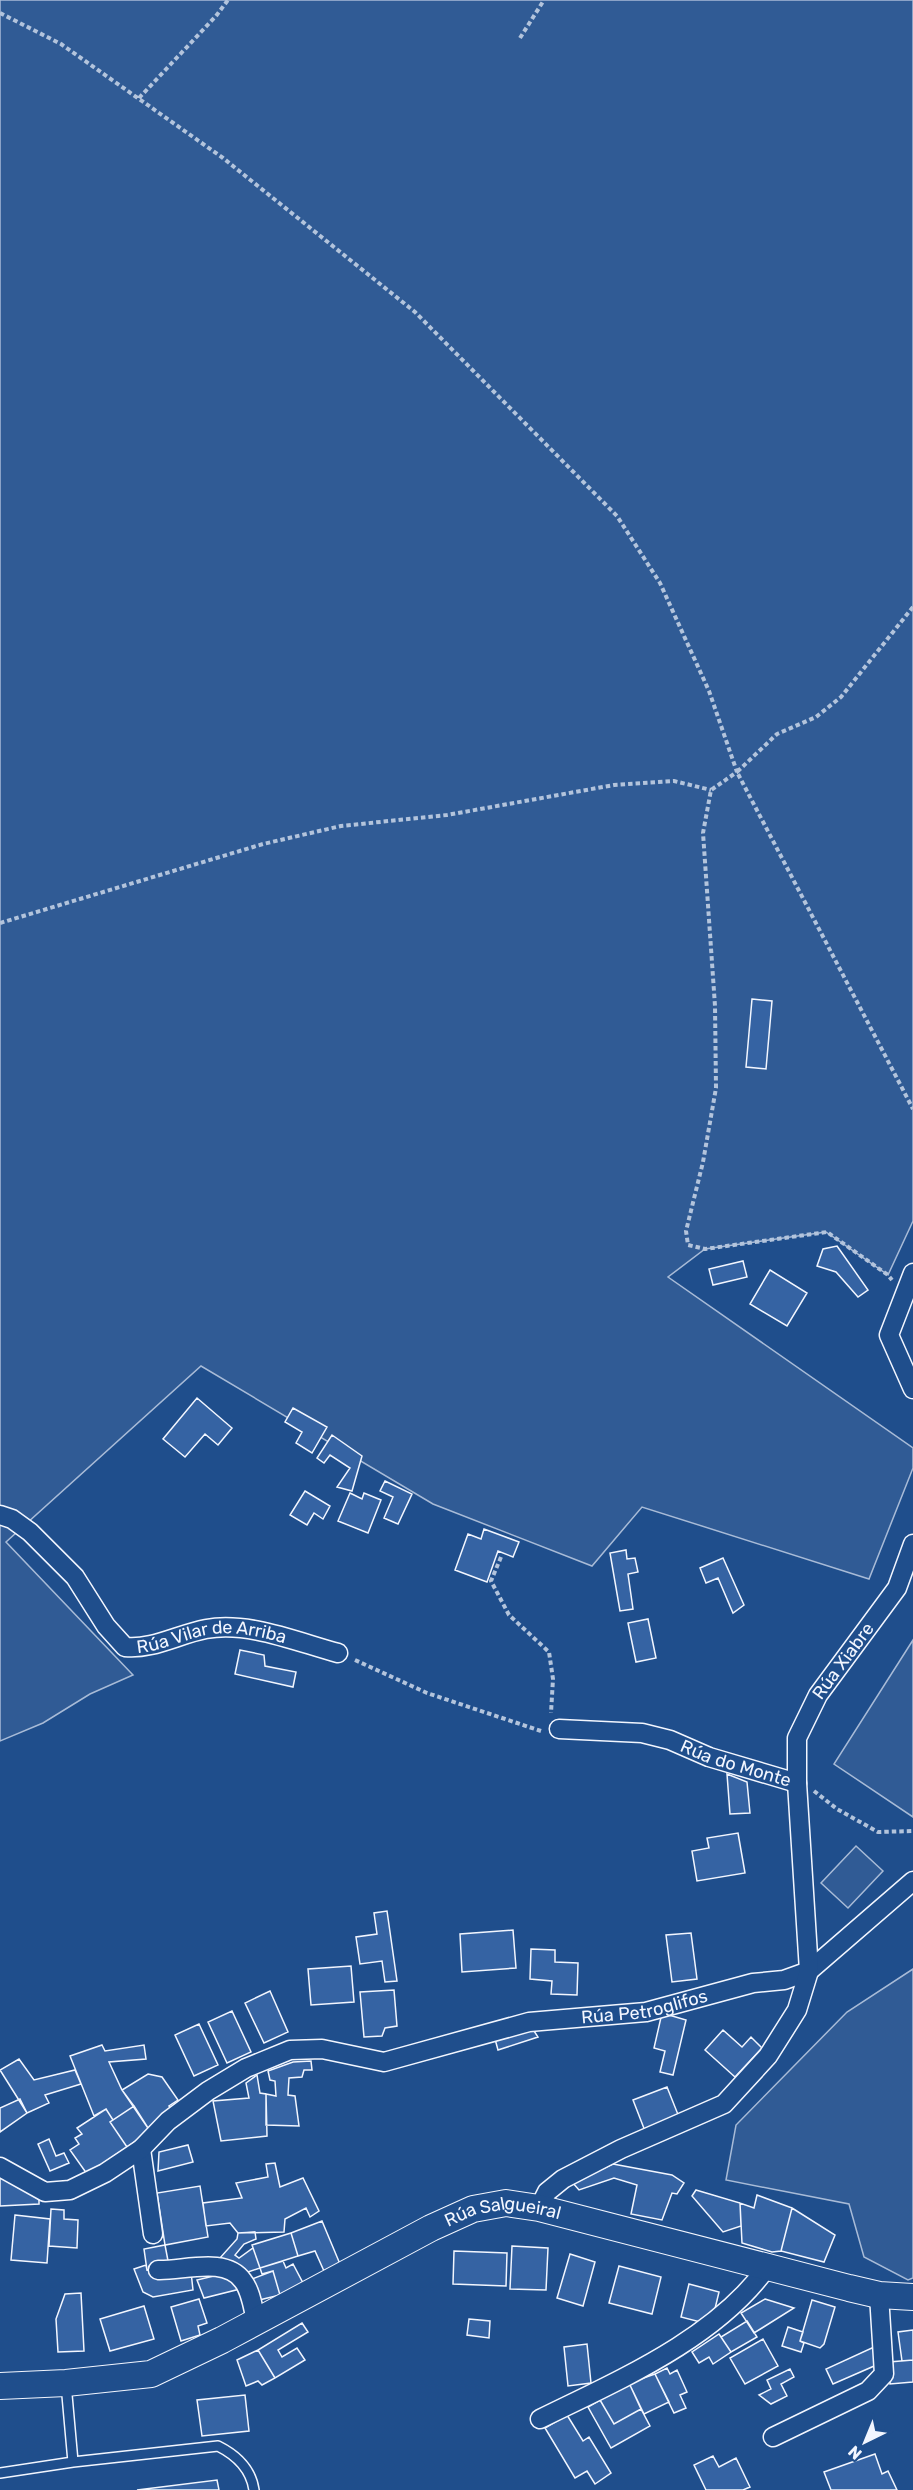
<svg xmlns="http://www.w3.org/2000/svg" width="913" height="2490" font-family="Rubik,sans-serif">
<rect width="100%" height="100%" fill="#1f4e8c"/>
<path fill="#305b95" stroke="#a8bbd7" stroke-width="1.5" d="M0,0H913V1221L888,1275L826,1232L705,1249L668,1277L913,1448V1468L869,1579L642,1507L592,1566L433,1504L201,1366L6,1542L133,1675L90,1694L43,1723L0,1741Z
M913,1640V1817L834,1764Z
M856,1846L883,1871L848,1908L821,1883Z
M913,1969V2278L908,2280L864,2257L849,2204L726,2180L736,2125L847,2012Z"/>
<path fill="#3563a3" stroke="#f2f6ff" stroke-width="1.5" d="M752,999L772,1001L766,1069L746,1067Z
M837,1246L868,1290L858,1297L836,1272L817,1266L823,1249Z
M743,1261L747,1277L713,1285L709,1269Z
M770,1270L807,1293L787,1326L750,1304Z
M197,1398L232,1428L218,1445L205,1434L185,1457L163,1439Z
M293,1408L327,1427L312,1453L296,1443L302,1432L285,1422Z
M332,1435L362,1456L352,1491L337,1487L350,1468L330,1455L324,1463L317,1458Z
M385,1481L412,1494L398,1524L384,1518L393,1497L380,1491Z
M305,1491L330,1506L323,1519L314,1513L307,1525L290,1515Z
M350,1493L362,1499L364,1493L381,1500L368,1533L338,1521Z
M484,1529L519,1542L513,1557L498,1551L487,1582L455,1570L468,1534L481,1539Z
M626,1550L627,1559L635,1558L638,1572L628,1574L633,1609L620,1611L610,1553Z
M723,1558L744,1605L733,1613L718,1578L706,1583L700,1568Z
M648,1619L656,1658L636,1662L628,1623Z
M240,1650L264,1655L265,1666L296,1672L293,1687L235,1674Z
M727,1774L747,1782L750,1813L730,1814Z
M738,1833L745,1873L697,1881L692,1851L709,1848L707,1838Z
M387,1911L397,1981L385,1982L382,1961L360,1964L356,1937L377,1934L374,1913Z
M513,1930L516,1968L462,1972L460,1934Z
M691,1933L697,1979L672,1982L666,1935Z
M531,1949L555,1950V1962L578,1963L577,1995L551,1994L552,1981L530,1979Z
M351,1966L354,2002L311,2005L308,1969Z
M394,1990L397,2026L385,2028L382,2036L364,2037L360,1992Z
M270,1991L288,2032L264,2043L245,2003Z
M232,2011L251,2052L227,2063L208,2022Z
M662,2013L686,2020L673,2075L660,2072L665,2051L654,2048Z
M199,2024L218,2065L194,2076L175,2035Z
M532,2028L538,2037L498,2050L495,2039Z
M723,2030L742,2047L751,2037L762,2048L735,2077L705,2050Z
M102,2045L105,2051L144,2045L146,2059L109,2062L122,2090L134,2106L113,2120L106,2109L94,2116L70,2056Z
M19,2059L34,2080L75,2070L81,2084L45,2095L49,2103L27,2113L0,2070Z
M311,2061L312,2070H304L302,2077L289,2078L288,2095L295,2096L299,2126L266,2125V2094L276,2096L275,2081L270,2080L268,2071L293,2062Z
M148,2074L162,2077L178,2100L169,2106L172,2111L150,2131L122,2090Z
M257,2075L260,2093L266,2094L267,2136L221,2141L213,2101L249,2098L246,2083Z
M667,2087L679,2117L645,2131L633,2100Z
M20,2099L27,2113L0,2132V2108Z
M134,2106L150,2131L127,2147L110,2122Z
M106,2109L113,2120L110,2122L127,2147L87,2174L70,2150L79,2144L75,2138L82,2134L77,2128Z
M49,2139L56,2156L64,2153L69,2163L50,2171L38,2144Z
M188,2145L193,2162L158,2171L159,2152Z
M275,2163L280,2187L303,2178L319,2211L310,2217L306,2208L285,2219L284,2232L238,2233L230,2223L206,2226L203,2203L242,2198L236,2183L268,2177L266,2164Z
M613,2164L672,2175L684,2183L677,2194L672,2193L662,2220L631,2214L637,2185L614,2178L579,2190L572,2182Z
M0,2178L13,2179L39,2196V2204L0,2206Z
M200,2186L208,2237L165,2245L157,2193Z
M696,2190L740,2203L741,2226L723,2232L692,2196Z
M757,2195L792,2208L781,2251L772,2252L742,2243L740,2203L754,2208Z
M792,2208L835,2235L824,2262L781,2251Z
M51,2209L64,2210V2219L78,2220L77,2248L49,2246Z
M15,2215L50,2219L47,2263L11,2260Z
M322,2221L340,2264L324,2271L315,2251L298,2256L291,2233Z
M255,2232L256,2239L244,2244L235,2255L239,2258L253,2248L260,2268L248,2272L235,2270L219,2259L237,2239L238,2233Z
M291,2233L298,2256L260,2268L252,2245Z
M165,2245L169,2266L147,2270L144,2249Z
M512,2246L548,2248L546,2290L510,2289Z
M454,2251L507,2253L506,2286L453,2284Z
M570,2254L595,2262L583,2306L557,2298Z
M283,2261L286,2268L293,2264L303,2283L280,2295L273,2271L262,2274L260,2268Z
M146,2265L147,2270L170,2276L191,2272L193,2290L153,2297L143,2292L134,2269Z
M619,2266L661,2277L652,2314L609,2303Z
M273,2271L280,2295L255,2301L247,2281Z
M226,2273L240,2289L204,2298L197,2280Z
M689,2284L719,2292L713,2317L704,2323L681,2317Z
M81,2293L84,2351L58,2352L56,2319L65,2294Z
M199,2299L207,2323L198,2326L200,2335L181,2341L171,2307Z
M765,2299L794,2308L754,2333L741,2313Z
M812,2300L835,2307L824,2344L820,2348L800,2341Z
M144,2306L154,2339L110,2351L100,2319Z
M469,2319L490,2321L489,2338L467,2335Z
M747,2321L757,2337L731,2352L721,2337Z
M302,2323L308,2332L278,2350L282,2357L297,2348L305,2360L275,2378L258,2350Z
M788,2327L803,2332L800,2341L804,2343L801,2352L782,2346Z
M913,2330V2360L902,2361L898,2332Z
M719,2334L731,2352L713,2364L709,2357L699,2363L692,2352Z
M763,2339L778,2366L745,2384L730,2358Z
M587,2344L591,2383L568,2386L564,2347Z
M874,2347L881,2363L833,2384L826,2369Z
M258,2350L275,2378L262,2385L258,2381L246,2386L237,2360Z
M913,2360V2382L890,2384L889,2362Z
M667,2368L670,2374L677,2370L687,2392L680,2395L686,2408L674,2413L655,2374Z
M790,2369L794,2377L781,2384L787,2396L771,2404L759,2395L771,2389L767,2380Z
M655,2374L669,2402L644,2414L629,2383Z
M629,2383L641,2409L614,2424L600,2400Z
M245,2395L249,2431L202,2436L197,2400Z
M600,2400L614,2424L641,2409L650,2426L611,2448L588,2407Z
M567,2415L583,2441L589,2437L611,2473L595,2484L587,2471L575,2478L545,2428Z
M875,2454L882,2474L888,2471L897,2490H831L824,2472Z
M713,2456L719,2467L736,2458L750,2487L743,2490H706L694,2465Z
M217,2480L219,2490H137Z"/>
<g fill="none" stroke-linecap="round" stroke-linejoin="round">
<g stroke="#f2f6ff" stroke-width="12">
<path id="lane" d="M66,2384L73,2462
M0,2473L73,2462L218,2446C236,2455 251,2469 254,2490"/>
</g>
<g stroke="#f2f6ff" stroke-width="21">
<g id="street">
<path d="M913,1273L889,1335L913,1389"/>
<path id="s1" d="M0,1515L12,1519L30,1532L75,1577L106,1626L125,1647C152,1650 179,1634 206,1629C248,1621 297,1642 338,1653"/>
<path id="s2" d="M559,1729L642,1733L670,1740L709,1757L797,1783"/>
<path d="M141,2149L153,2234"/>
<path id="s3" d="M0,2167L45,2192L70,2190L105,2173L141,2149L168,2121L208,2091L246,2068L290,2050L322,2049L384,2062L529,2022L646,2012L753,1983L784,1980L809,1971L913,1881"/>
<path id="s4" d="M539,2208L547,2192L563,2179L621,2149L724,2104L768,2056L797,2010L809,1971L797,1783V1738L818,1695L897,1588L913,1544"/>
<path d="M158,2270C183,2271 226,2256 243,2281C251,2291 253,2308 256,2321"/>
<path d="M540,2419C619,2380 716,2339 768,2266"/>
<path d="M773,2437L868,2391L884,2374L879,2295"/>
</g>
</g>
<g stroke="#f2f6ff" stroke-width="28">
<g id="secondary">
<path id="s5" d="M0,2386L66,2383L151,2374L222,2340L431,2228L473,2209L506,2203L539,2208L849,2288L879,2295L913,2297"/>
</g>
</g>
<path stroke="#b3c4dc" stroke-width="4" stroke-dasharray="4.5 3" stroke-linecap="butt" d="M0,13L61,44L223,158L415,312L617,516L660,583L709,691L737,772L711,790L703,833L715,1006L716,1088L703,1162L686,1231L688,1245L705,1249L827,1232L888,1275L892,1280
M520,38L544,0
M139,98L216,16L228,0
M913,607L841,697L816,717L777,734L737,772L913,1109
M0,923L263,844L341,826L447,815L614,785L674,781L711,790
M501,1557L491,1581L509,1615L549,1652L553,1679L551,1713
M355,1660L427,1693L541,1731
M814,1791L837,1809L878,1832L913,1831"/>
<use href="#lane" stroke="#1f4e8c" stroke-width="9"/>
<use href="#street" stroke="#1f4e8c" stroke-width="18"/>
<use href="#secondary" stroke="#1f4e8c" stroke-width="26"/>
</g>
<g text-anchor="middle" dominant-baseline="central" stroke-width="4.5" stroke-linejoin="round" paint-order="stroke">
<g font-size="18" fill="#f2f6ff" stroke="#1f4e8c">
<text stroke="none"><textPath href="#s1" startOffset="273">Rúa Vilar de Arriba</textPath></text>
<text stroke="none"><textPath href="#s4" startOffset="700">Rúa Xiabre</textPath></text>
<text stroke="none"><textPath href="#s2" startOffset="182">Rúa do Monte</textPath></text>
<text stroke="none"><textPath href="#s3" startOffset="702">Rúa Petroglifos</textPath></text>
<text stroke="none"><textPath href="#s5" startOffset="543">Rúa Salgueiral</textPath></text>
</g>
</g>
<g transform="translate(865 2442) rotate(223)" stroke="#1f4e8c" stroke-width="4.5" paint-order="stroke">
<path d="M0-4.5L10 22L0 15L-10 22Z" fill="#f2f6ff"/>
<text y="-9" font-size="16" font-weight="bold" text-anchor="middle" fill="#f2f6ff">N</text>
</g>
</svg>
